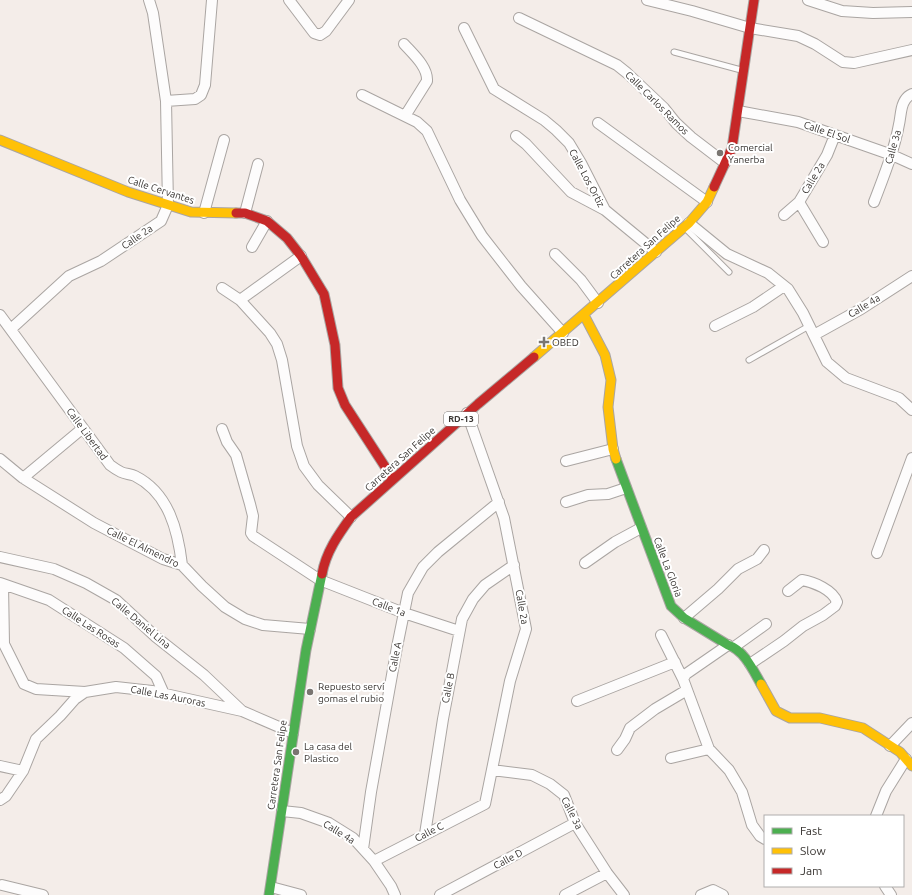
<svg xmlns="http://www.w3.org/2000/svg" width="912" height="895" font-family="Ubuntu,sans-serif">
<rect width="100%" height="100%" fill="#f4ede9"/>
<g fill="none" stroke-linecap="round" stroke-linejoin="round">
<g stroke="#aaa5a2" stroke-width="7">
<path id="lane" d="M674,52L741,70
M686,229L729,272
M749,360L809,326"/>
</g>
<g stroke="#aaa5a2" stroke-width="12">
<path id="street" d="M289,0L314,33L320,35L326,31L349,0
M647,0L692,11L750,28L798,36L815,44L843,62L854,63L912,50
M808,0L842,11L873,13L912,12
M519,18L617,65L627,73L664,108L676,123L691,137L725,163
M464,28L494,89L544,120L556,130L569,143L581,163L605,210L656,252
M404,44C413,54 428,67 427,81L405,116
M362,95L417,122L427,131L460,200L482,236L521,286L563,333
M166,101L195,99L201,95L205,85L212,0
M738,111L798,122L892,155L912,164
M598,123L707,202
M516,136L526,144L571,192L605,210
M799,202L823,242
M874,202C885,173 897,144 901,112C902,105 905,97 912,94
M204,213L224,140
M245,213L258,164
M784,215L799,202L827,155L835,135
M689,223L727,254L768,273L788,289L803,313L827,362L846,378L899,398L912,410
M252,247L267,221
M555,254L581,280L598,303
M222,288L240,300L270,333L277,344L282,360L297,446L304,466L318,485L351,517
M240,300L301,256
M0,315L110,465C114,468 117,470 121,472C125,474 131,474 135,476C169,493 178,531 182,565
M715,326L753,307L784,286
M11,329L69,276L101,261L161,221L168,205L166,101L153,13L149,0
M814,335L861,309L912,276
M222,429L227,442L236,455L250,504L253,516L251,533L253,536L320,580L404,613L459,631
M0,459L23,478L94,523L163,559L182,565L202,586L225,607L245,619L263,625L310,629
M566,461L613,449
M23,478L83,428
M566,502L588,495L608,494L626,488
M877,553L912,458
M0,557L54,569L86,583L116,600L156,637L204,675L242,711
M585,563L615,542L641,528
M0,583L49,600L124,648L156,676L164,694
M3,584L4,644L24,684L36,689L85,692L116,687L152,691L242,711L293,733
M684,618L718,589L738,569L757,559L764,550
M661,635L683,679
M728,645L686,674L683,679L709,749L729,770L742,792L752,825L760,836L765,839
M734,647L766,624
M750,664L784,641L803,626L823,615L835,606L837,602C833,590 814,582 802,580L788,591
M577,701L675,662
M890,746L912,723
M617,750L625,739L630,728L655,709L687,690
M671,758L709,749
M0,766L23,771
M492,770L532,775L550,784L564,795L575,823L607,873L624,895
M0,800L6,796L23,771L36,739L60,716L75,699L85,692
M282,811L301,813L329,823L353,838L374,861L391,886L395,895
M876,816L886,791L906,759
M425,834L443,719L462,619L473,599L485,585L514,565
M363,849L371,792L397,647L408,593L423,567L438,552L499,502
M374,861L485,804L510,681L526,629L504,518L467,413
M2,885L43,895
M885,886L891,895
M271,887L301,895
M440,895L575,823
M565,895L607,873
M701,895L713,890L723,895"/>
</g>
<g stroke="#aaa5a2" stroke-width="11">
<path id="fast" d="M616,459L671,606L684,618L728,645C744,650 753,670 761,684
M269,895L306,650L322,574"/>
</g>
<g stroke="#aaa5a2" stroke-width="11">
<path id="slow" d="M0,140L128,192L191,212L236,213
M584,315L605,355L611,380L608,407L613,449L616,459
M534,357L689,223L707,202L714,187
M761,684L776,711L790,718H820L863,728L900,752L912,766"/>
</g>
<g stroke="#aaa5a2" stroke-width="11">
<path id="jam" d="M714,187L732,148L754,0
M236,213H245L267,221L287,238L301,256L324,294L335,345L338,388L345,405L393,479
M322,574C326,552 338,535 351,517L478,404L534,357"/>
</g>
<use href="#lane" stroke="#fdfcfc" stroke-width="5"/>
<use href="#street" stroke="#fdfcfc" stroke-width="10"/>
<use href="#fast" stroke="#4caf50" stroke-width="9"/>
<use href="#slow" stroke="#ffc107" stroke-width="9"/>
<use href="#jam" stroke="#c62828" stroke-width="9"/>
</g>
<g fill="#7a7571" stroke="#fff" stroke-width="1.5">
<circle cx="720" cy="153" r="4"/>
<path d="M542 336h4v4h4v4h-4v4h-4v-4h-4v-4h4z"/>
<circle cx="310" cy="692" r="4"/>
<circle cx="296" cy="752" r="4"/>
</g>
<g text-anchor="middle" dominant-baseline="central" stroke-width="4" stroke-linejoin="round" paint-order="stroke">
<rect fill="#fff" stroke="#74716f" stroke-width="1" x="444" y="412" width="34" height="14" rx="3"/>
<g font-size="9" font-weight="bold" fill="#383431">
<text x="461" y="419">RD-13</text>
</g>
<g font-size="10" fill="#383431" stroke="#fff">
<text transform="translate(657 103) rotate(45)">Calle Carlos Ramos</text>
<text transform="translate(827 132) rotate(19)">Calle El Sol</text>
<text transform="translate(893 147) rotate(-74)">Calle 3a</text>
<text transform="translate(587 178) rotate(62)">Calle Los Ortiz</text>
<text transform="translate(813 178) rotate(-59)">Calle 2a</text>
<text transform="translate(161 190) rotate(18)">Calle Cervantes</text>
<text transform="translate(137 237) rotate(-34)">Calle 2a</text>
<text transform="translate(645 247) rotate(-42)">Carretera San Felipe</text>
<text transform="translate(864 306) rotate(-31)">Calle 4a</text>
<text transform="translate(87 434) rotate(54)">Calle Libertad</text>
<text transform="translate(400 459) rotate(-42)">Carretera San Felipe</text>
<text transform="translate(143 547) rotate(26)">Calle El Almendro</text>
<text transform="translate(668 567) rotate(69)">Calle La Gloria</text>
<text transform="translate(389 607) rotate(21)">Calle 1a</text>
<text transform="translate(522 607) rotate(80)">Calle 2a</text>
<text transform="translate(141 623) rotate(40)">Calle Daniel Lina</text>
<text transform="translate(91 627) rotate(33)">Calle Las Rosas</text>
<text transform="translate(395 657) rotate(-79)">Calle A</text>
<text transform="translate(448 688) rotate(-79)">Calle B</text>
<text transform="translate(168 696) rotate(11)">Calle Las Auroras</text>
<text transform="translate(277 765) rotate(-82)">Carretera San Felipe</text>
<text transform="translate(572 813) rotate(63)">Calle 3a</text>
<text transform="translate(339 832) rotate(32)">Calle 4a</text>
<text transform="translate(429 832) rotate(-27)">Calle C</text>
<text transform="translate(508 859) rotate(-28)">Calle D</text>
</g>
<g font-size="10" fill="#383431" stroke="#fff" text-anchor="start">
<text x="728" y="147">Comercial<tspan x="728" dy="12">Yanerba</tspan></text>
<text x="552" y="342">OBED</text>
<text x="318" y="686">Repuesto serví<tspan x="318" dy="12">gomas el rubio</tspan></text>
<text x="304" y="746">La casa del<tspan x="304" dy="12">Plastico</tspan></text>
</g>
</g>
<rect x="764" y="815" width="140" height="72" fill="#ffffff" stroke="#afaead"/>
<rect x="772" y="828" width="20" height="6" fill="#4caf50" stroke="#afaead"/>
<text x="800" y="835" font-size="12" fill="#383431">Fast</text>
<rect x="772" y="848" width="20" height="6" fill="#ffc107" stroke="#afaead"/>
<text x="800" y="855" font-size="12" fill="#383431">Slow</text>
<rect x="772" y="868" width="20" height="6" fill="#c62828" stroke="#afaead"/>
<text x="800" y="875" font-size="12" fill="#383431">Jam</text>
</svg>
